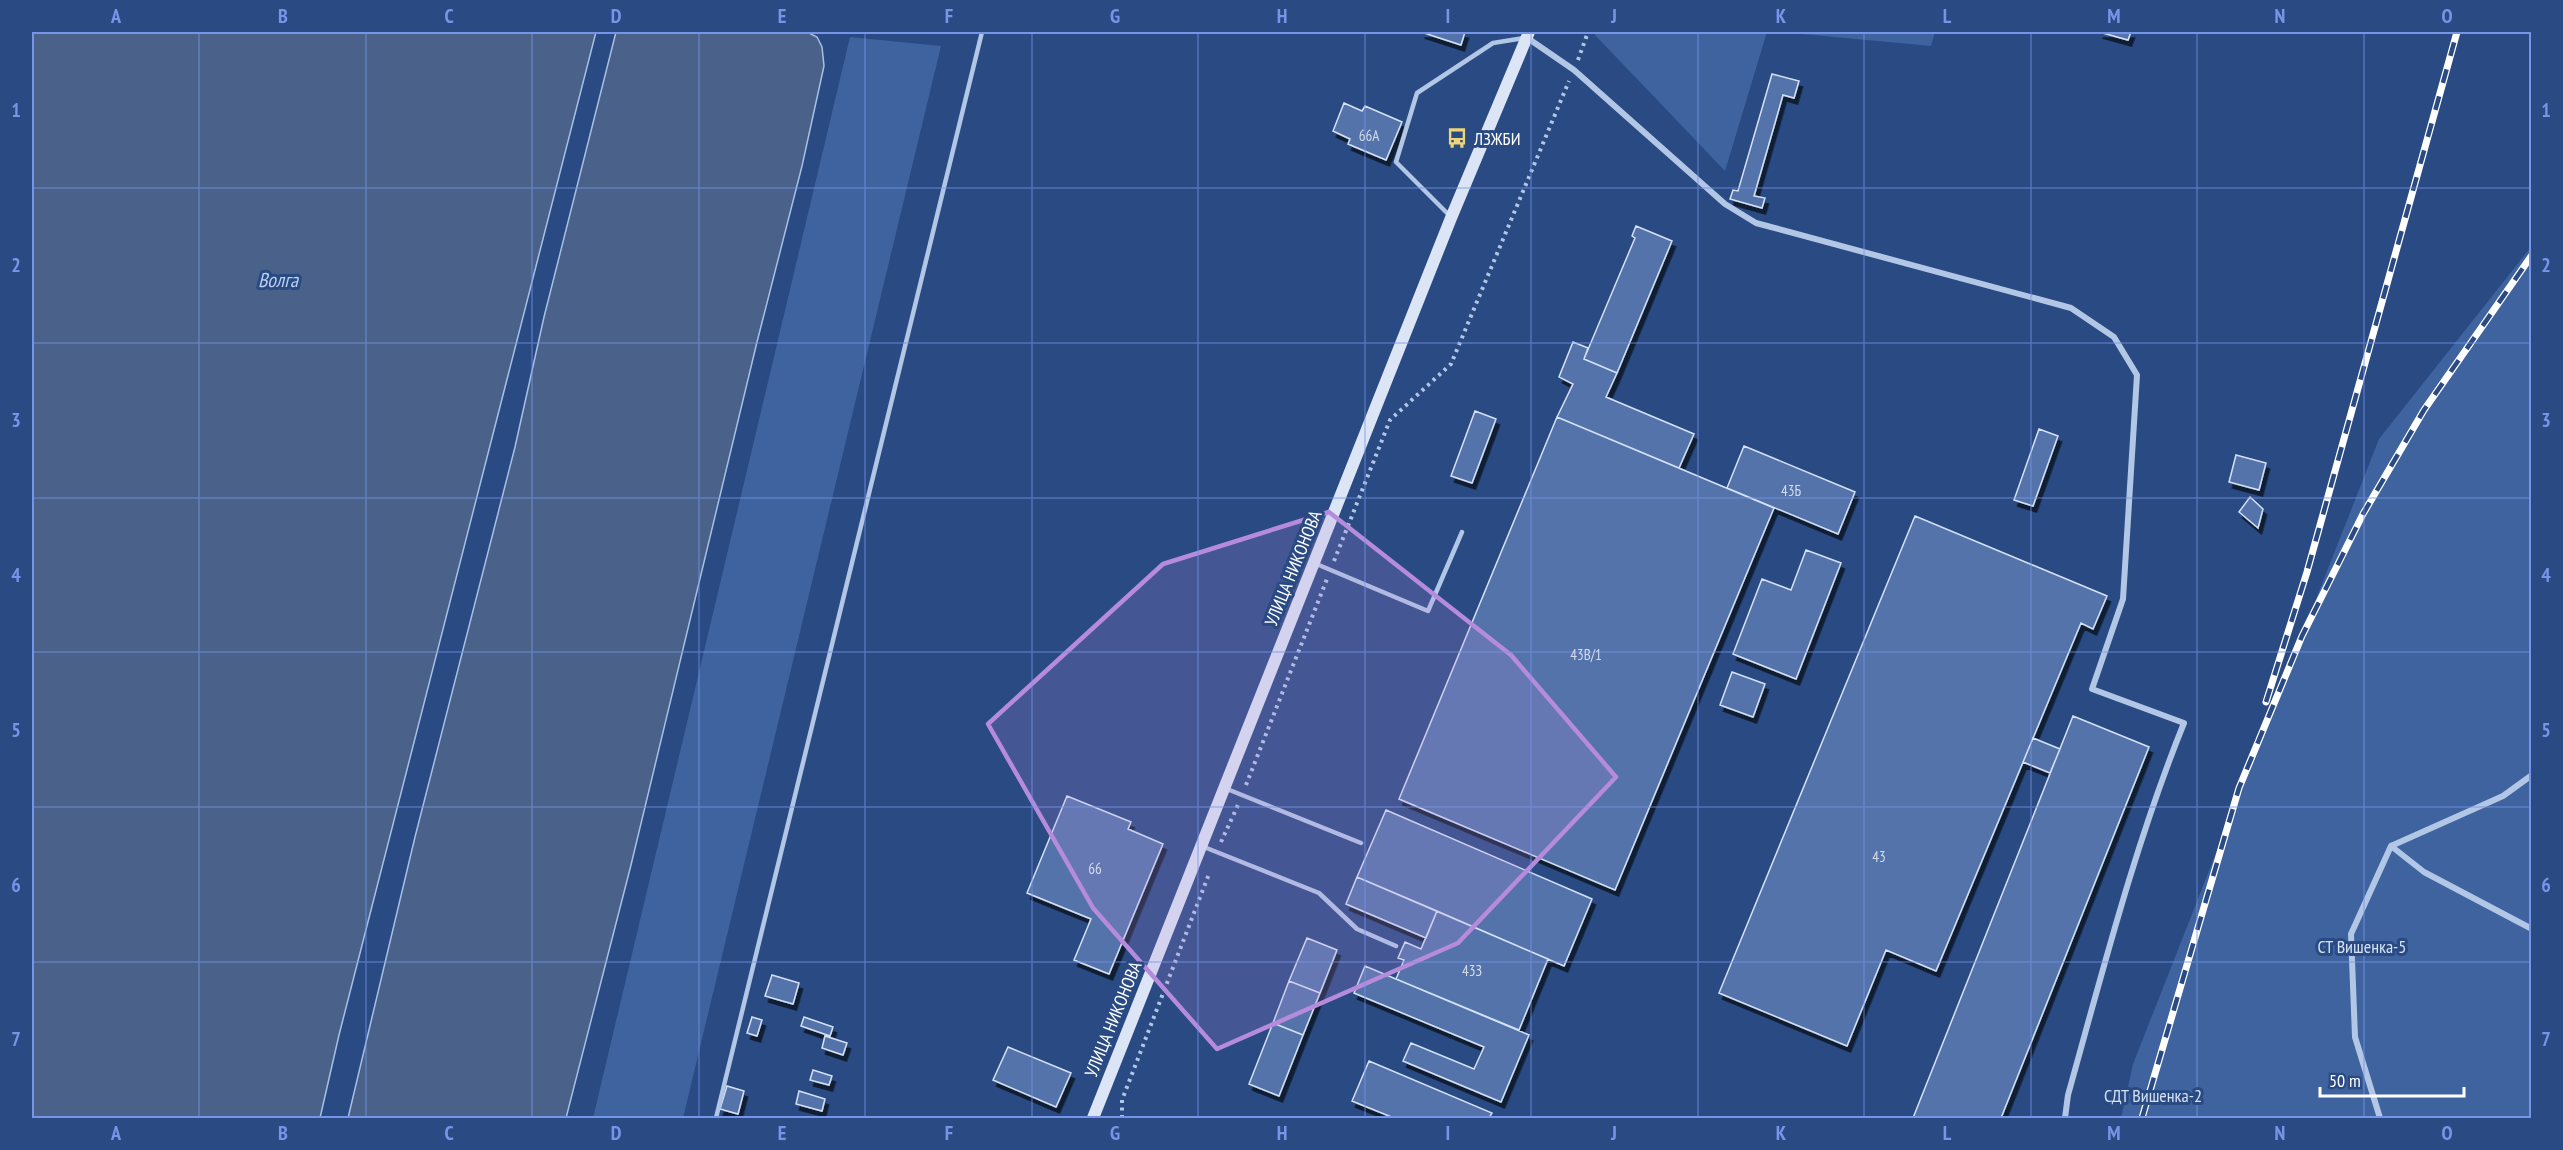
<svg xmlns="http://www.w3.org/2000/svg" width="2563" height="1150" font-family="'PT Sans Narrow',sans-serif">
<defs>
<filter id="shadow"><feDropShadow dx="3.5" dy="6" stdDeviation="0" flood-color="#0009"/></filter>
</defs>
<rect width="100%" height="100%" fill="#294a82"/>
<path fill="#3e639f" d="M1596,32H1767L1725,171L1595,35Z
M1781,32H1935L1931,46Z
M850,37L941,46L683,1118H593Z
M2531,247V1118H2121L2133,1064L2379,439Z"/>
<path fill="#4a618a" stroke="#a7c0e6" stroke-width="1.5" d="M32,32H596L339,1035L320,1118H32Z
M616,32H807L817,37L822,47L824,66L802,166L757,342L631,865L566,1118H348L415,837L515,447L544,317Z"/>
<path fill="#5273aa" stroke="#d5e1f5" stroke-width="1.5" filter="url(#shadow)" d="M1421,32H1465L1461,45Z
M2099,32H2131L2128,40Z
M1772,74L1799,81L1794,98L1783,95L1754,196L1765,198L1762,208L1730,199L1733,190L1738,191Z
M1344,103L1362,111L1365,106L1402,122L1386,160L1348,144L1350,139L1333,131Z
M1636,226L1672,241L1617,373L1584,359L1635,238L1632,236Z
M1573,342L1588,348L1584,359L1617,373L1606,397L1694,434L1679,468L1557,417L1573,384L1559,377Z
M1475,411L1496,419L1472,483L1451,476Z
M1557,417L1774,508L1615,890L1399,799Z
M2039,429L2058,436L2033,506L2014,500Z
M1744,446L1855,492L1838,534L1727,488Z
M2236,455L2266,463L2259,490L2229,482Z
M2250,497L2263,509L2258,528L2239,512Z
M1915,516L2107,596L2093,629L2081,623L1936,971L1886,950L1847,1046L1719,993Z
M1806,550L1841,563L1796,679L1733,654L1762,579L1791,590Z
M1732,672L1765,684L1753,717L1720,705Z
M2073,716L2149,747L2001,1118H1913Z
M2033,738L2060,749L2050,773L2023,762Z
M1067,796L1131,822L1128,829L1163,844L1109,974L1074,960L1091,919L1027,893Z
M1386,810L1592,899L1564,966L1357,877Z
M1357,877L1437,911L1426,938L1346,904Z
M1437,911L1548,959L1519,1030L1396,979L1404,960L1398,958L1405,942L1421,949Z
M1307,938L1337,950L1320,993L1289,981Z
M1365,966L1529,1035L1501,1102L1403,1061L1411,1043L1474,1069L1484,1047L1354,993Z
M772,975L799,983L793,1004L765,996Z
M1289,981L1320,993L1303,1035L1273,1023Z
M752,1017L762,1020L757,1036L747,1033Z
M804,1017L833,1027L830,1036L801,1026Z
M1273,1023L1303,1035L1279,1096L1249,1084Z
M825,1036L847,1043L843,1055L822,1048Z
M1008,1047L1071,1073L1056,1107L993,1080Z
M1369,1061L1492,1113L1489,1118H1394L1352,1101Z
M813,1070L832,1076L829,1085L810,1080Z
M727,1086L744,1091L738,1114L720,1109Z
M799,1091L825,1099L822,1111L796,1104Z"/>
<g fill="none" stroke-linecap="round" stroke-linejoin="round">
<path stroke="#b2c6e6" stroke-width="4" stroke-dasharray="3 4.5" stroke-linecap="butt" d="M1578,60L1588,32
M1334,561L1390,420L1451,364L1569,81
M1246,785L1327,579
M1221,842L1238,805
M1122,1118V1100L1209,874"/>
<path stroke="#b2c6e6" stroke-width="4.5" d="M1450,216L1396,162L1417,93L1493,43L1524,38
M1314,563L1428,611L1462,532
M1227,789L1361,843
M1204,847L1319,893L1357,929L1396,946
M716,1118L982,32"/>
<path stroke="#b2c6e6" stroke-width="6" d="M1526,37L1574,70L1725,204L1756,223L2071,308L2114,337L2137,375L2123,599L2092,689L2184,723C2135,844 2103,970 2068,1095L2065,1118
M2391,846L2424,872L2532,929
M2380,1118L2355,1037L2351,934L2391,846L2503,796L2532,775"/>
<path stroke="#dbe5f6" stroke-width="12" d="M1093,1118L1451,218L1529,32"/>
<g stroke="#fff" stroke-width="7">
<path id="rail" d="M2266,702L2307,572L2457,32
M2142,1118L2239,788L2302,636L2363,514L2424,410L2532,255"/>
</g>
<use href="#rail" stroke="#294a82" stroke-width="4.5" stroke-dasharray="14" stroke-linecap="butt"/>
</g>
<path fill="#b68bdc" fill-opacity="0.2" stroke="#b68bdc" stroke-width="4.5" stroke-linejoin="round" d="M1329,512L1511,655L1616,777L1458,943L1217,1049L1093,908L988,724L1163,564Z"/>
<path fill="none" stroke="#7795e8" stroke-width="1.5" stroke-opacity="0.55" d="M199,32V1118M366,32V1118M532,32V1118M699,32V1118M865,32V1118M1032,32V1118M1198,32V1118M1365,32V1118M1531,32V1118M1698,32V1118M1864,32V1118M2031,32V1118M2197,32V1118M2364,32V1118M32,188H2532M32,343H2532M32,498H2532M32,652H2532M32,807H2532M32,962H2532"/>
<defs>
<g id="bus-bare" transform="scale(1.62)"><path d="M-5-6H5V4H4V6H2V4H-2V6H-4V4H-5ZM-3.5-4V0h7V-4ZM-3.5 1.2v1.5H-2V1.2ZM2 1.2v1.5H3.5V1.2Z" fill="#edd379" stroke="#294a82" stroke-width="2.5" paint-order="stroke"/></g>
</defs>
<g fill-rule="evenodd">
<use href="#bus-bare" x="1457" y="138"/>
</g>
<g text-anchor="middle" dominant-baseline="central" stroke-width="6" stroke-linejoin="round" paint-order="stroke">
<g font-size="15" fill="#d4dcea">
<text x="1369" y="135">66А</text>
<text x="1791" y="490">43Б</text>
<text x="1586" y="654">43В/1</text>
<text x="1879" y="856">43</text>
<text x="1095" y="868">66</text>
<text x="1472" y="970">43З</text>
</g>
<g font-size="18" fill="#fff" stroke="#294a82" text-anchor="start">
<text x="1474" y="138">ЛЗЖБИ</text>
</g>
<g font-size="18" fill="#fff" stroke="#294a82">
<text transform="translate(1293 568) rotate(-68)">УЛИЦА НИКОНОВА</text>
<text transform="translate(1113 1019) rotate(-68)">УЛИЦА НИКОНОВА</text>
</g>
<g font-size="18" fill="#d5e1f5" stroke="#294a82">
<text x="2362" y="946">СТ Вишенка-5</text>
<text x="2153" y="1095">СДТ Вишенка-2</text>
</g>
<g font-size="20" font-style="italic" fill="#bdd0ee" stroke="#294a82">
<text x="278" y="280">Волга</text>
</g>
</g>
<rect width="2563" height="1150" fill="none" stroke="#294a82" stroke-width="66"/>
<path d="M2320 1087v9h144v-9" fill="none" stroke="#ffffff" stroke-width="3"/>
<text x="2329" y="1087" font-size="18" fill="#ffffff" stroke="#294a82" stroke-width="4.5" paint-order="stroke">50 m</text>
<rect x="33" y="33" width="2497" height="1084" fill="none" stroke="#7795e8" stroke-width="2"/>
<g font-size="20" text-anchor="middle" font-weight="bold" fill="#7795e8">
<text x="116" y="23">A</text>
<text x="283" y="23">B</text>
<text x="449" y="23">C</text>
<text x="616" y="23">D</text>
<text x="782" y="23">E</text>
<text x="949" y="23">F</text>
<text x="1115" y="23">G</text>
<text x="1282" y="23">H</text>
<text x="1448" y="23">I</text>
<text x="1614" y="23">J</text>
<text x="1781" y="23">K</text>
<text x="1947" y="23">L</text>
<text x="2114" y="23">M</text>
<text x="2280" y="23">N</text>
<text x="2447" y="23">O</text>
<text x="16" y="117">1</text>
<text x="2546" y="117">1</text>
<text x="16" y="272">2</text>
<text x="2546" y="272">2</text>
<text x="16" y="427">3</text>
<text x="2546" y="427">3</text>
<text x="16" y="582">4</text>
<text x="2546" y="582">4</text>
<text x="16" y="737">5</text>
<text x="2546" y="737">5</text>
<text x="16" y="892">6</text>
<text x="2546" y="892">6</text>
<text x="16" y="1046">7</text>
<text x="2546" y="1046">7</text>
<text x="116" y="1140">A</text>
<text x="283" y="1140">B</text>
<text x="449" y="1140">C</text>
<text x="616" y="1140">D</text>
<text x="782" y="1140">E</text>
<text x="949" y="1140">F</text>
<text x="1115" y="1140">G</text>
<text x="1282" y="1140">H</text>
<text x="1448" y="1140">I</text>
<text x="1614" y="1140">J</text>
<text x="1781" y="1140">K</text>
<text x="1947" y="1140">L</text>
<text x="2114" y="1140">M</text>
<text x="2280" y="1140">N</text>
<text x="2447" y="1140">O</text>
</g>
</svg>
